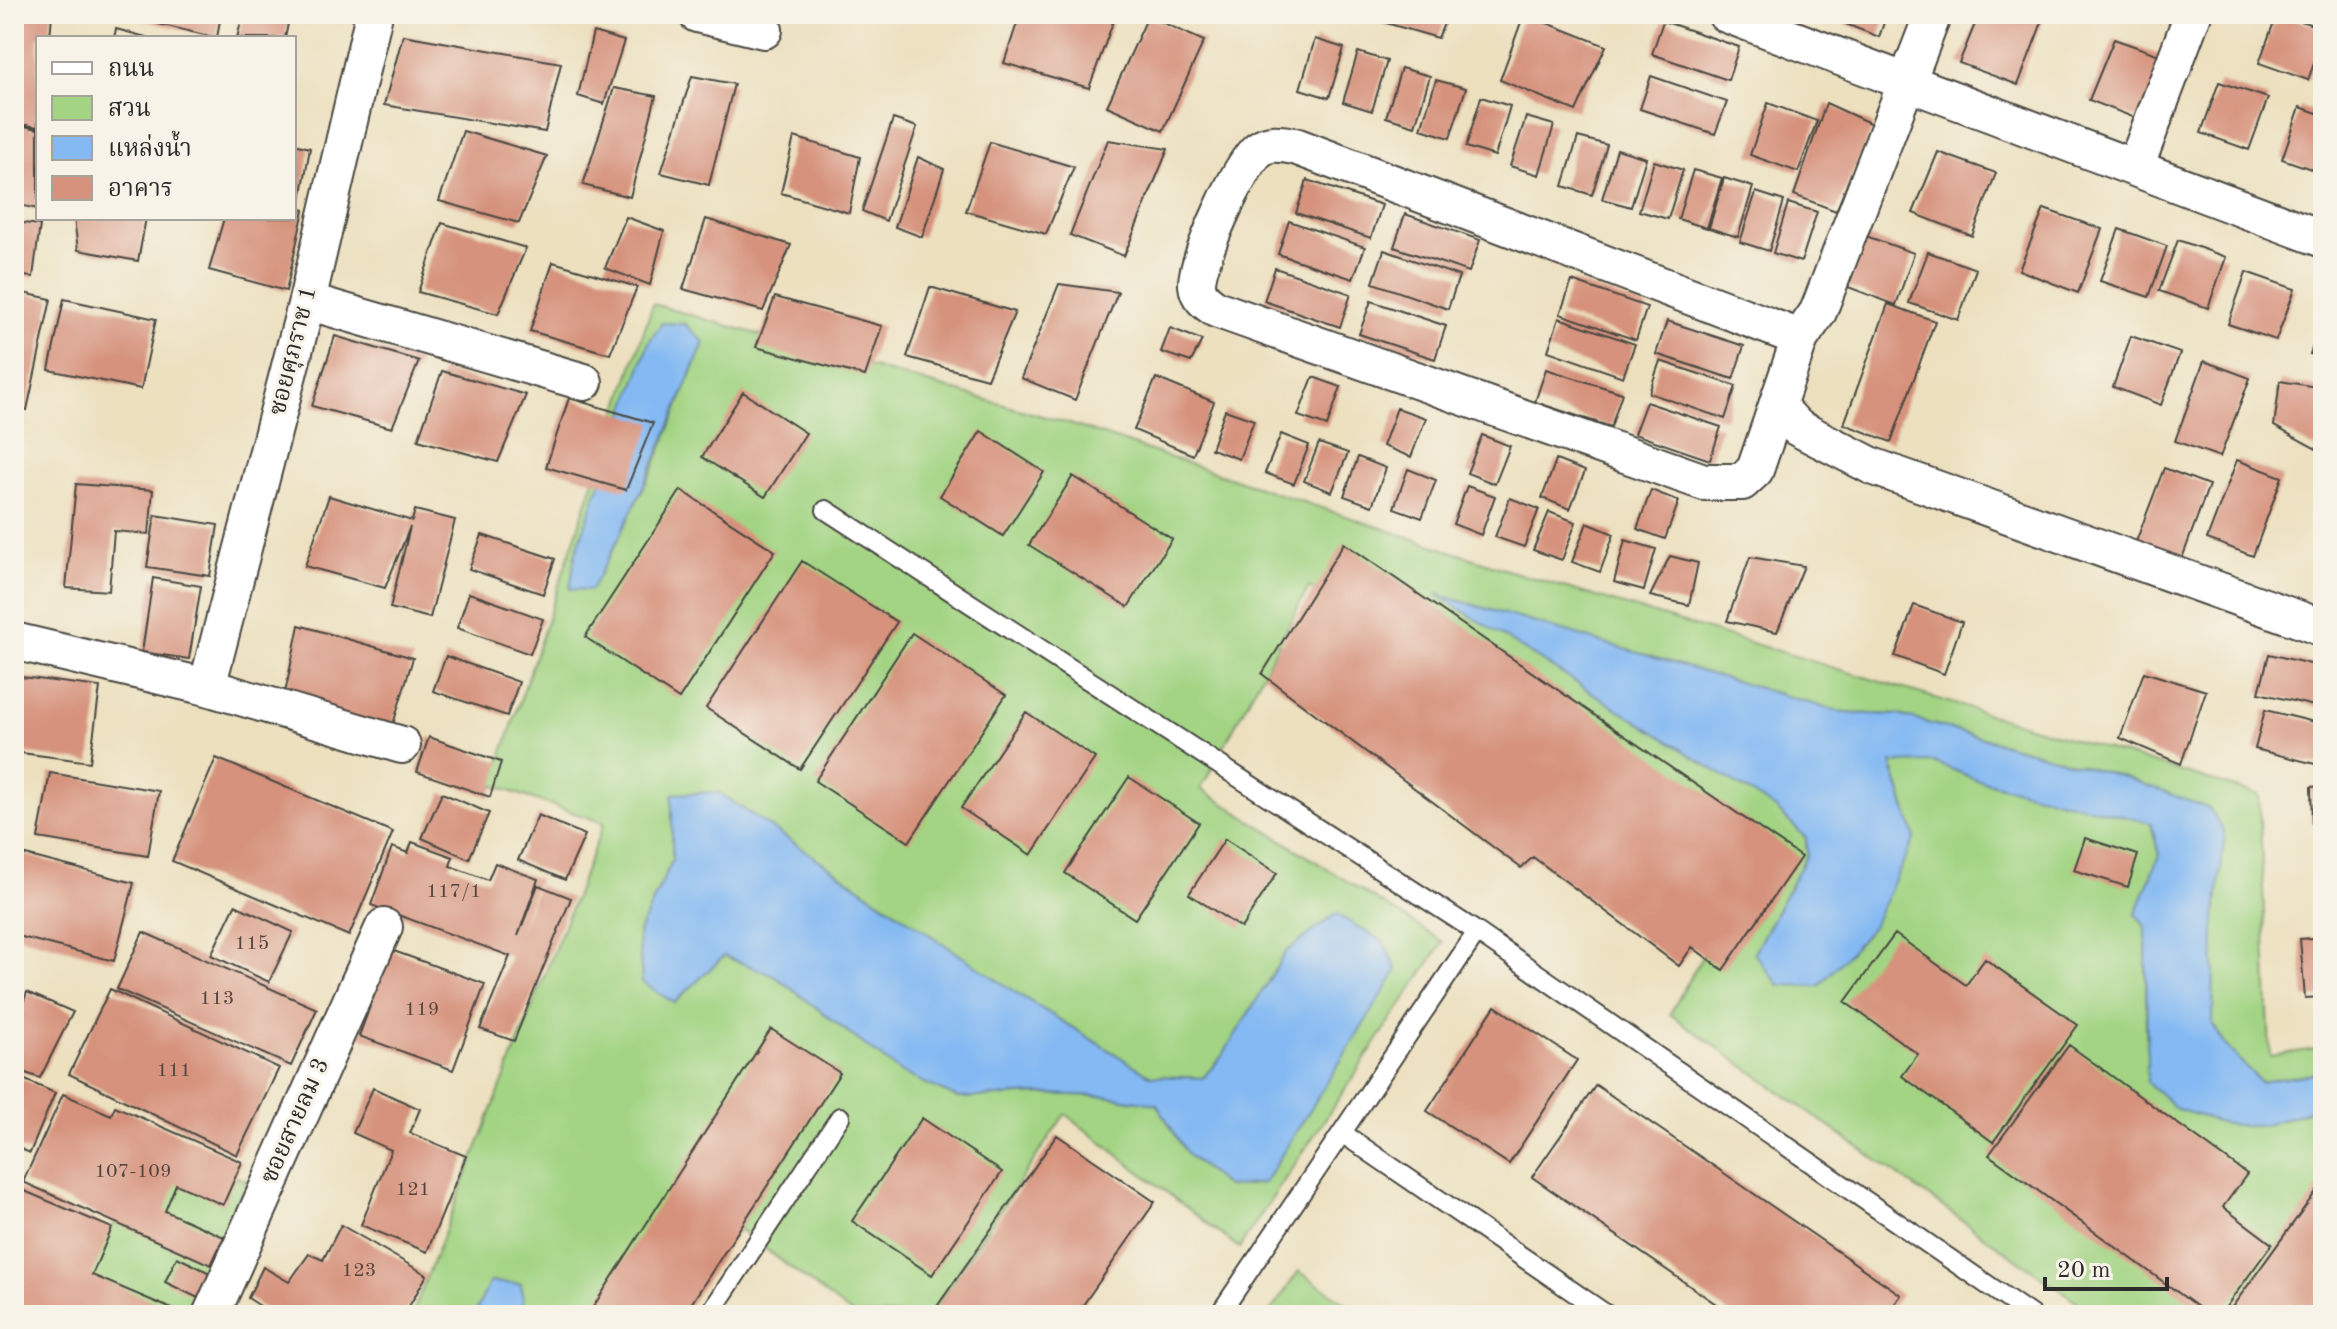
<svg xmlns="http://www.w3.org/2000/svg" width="2337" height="1329" font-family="'Old Standard TT','Noto Serif Thai',serif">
<rect width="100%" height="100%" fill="#f7f3e8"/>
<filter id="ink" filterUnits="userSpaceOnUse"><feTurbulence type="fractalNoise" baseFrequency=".0125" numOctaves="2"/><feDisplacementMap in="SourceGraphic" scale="16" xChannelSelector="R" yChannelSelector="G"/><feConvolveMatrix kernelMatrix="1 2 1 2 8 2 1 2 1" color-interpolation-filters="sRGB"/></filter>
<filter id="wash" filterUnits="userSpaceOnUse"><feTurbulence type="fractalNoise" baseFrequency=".006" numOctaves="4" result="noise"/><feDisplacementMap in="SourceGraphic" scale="32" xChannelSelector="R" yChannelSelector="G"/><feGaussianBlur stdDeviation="1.8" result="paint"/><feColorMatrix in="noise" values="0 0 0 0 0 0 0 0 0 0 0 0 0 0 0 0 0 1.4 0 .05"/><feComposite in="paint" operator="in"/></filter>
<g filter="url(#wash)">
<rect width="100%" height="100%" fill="#ece0bf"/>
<path fill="#a2d483" stroke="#668057" stroke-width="2" fill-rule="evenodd" d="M653,304L1070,424L1510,571L2259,795L2270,1056L2323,1048V1072L2260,1082L2226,1046L2213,1025L2214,930L2127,778L1899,715L1844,713L1439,595L1777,809L1806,838L1807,855L1754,953L1915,838L1891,762H1934L1978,780L2151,823L2159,855L2136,914L2146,927V1035L2265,1125L2323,1107V1315H2096L1670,1014L1751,869L1309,587L1201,789L1443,942L1239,1248L1065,1114L930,1315H853L718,1213L642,1315H518L524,1305L491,1282L474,1315H412L604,823L492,785ZM704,343L654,467L591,589ZM718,792L1018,994L1151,1076L1203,1078L1223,1055L1187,1154L1157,1104L1105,1096L1040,1094L958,1098L900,1072L775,976L724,956L674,1003L638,934L672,861Z
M168,1160L247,1180L188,1315H14V1279L99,1242Z
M1299,1271L1363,1315H1268Z"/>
<path fill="#84b9f3" stroke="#58728f" stroke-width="2" d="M662,323L685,324L704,342C670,427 636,510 591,590L570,589L575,555L649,342Z
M1436,594L1844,713L1899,715L2127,778L2210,809L2225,833L2214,930L2213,1025L2226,1046L2260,1082L2323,1072V1107L2265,1125H2230L2177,1109L2147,1082L2146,927L2136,914L2159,855L2151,823L1978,780L1934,762L1891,763L1915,838L1872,928L1819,986L1779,985L1754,953L1807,855L1806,838L1776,809Z
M718,792L1018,994L1151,1076L1203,1078L1223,1055L1286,952L1336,914L1384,942L1397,971L1264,1183L1227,1187L1187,1154L1157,1104L1105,1096L1040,1094L958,1098L900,1072L775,976L724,956L674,1003L642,982L638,934L672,861V794Z
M490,1282L521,1284L524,1306L518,1315H474Z"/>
<g id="blocks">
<path fill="#d6927c" d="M14,14H52L50,38H38V127L14,123Z
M117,14H221L217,38Z
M243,14H290L285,38H237Z
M1020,14H1116L1089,88L1004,63Z
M1355,14H1448L1438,38Z
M1524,14L1606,46L1576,111L1500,80Z
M1820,14H1887L1879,37Z
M1979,14H2020L2042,22L2018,85L1959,63Z
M2277,14L2323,28V38L2308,80L2259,63Z
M1148,16L1204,41L1163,131L1107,106Z
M1663,21L1739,47L1728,80L1652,54Z
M116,29L146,37V38H114Z
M593,32L624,41L604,104L578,96Z
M403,35L561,63L545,132L384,105Z
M1315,39L1344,48L1329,98L1300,89Z
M2114,39L2171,59L2148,123L2089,100Z
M1358,52L1387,61L1372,111L1343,102Z
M1401,68L1430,76L1415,126L1386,117Z
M692,76L734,84L709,185L661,173Z
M1651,76L1727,102L1715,134L1640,109Z
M1436,80L1466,88L1450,138L1421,129Z
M2219,82L2268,98L2249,150L2201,133Z
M614,88L656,96L630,197L583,185Z
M1481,97L1510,106L1495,156L1466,147Z
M1768,103L1817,121L1798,172L1750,155Z
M1826,103L1874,125L1836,211L1794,195Z
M2300,107L2323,115V173L2282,159Z
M1526,117L1554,125L1539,175L1510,166Z
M893,119L917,127L886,221L862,211Z
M14,124L38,129V209L14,204Z
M463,131L547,156L519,223L439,201Z
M794,137L860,157L849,213L781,193Z
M1578,137L1607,145L1592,195L1563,186Z
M1108,140L1168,149L1124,256L1070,235Z
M990,142L1074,167L1046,234L966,211Z
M294,144L310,148L301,199L294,197Z
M1617,149L1646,158L1631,207L1602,199Z
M1938,152L1996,173L1972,236L1913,213Z
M918,157L944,169L922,237L895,227Z
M1654,161L1683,170L1668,219L1639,211Z
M1693,170L1722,178L1707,228L1678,219Z
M1724,178L1753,187L1738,237L1709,228Z
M1307,180L1382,205L1371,238L1296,213Z
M1756,192L1784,201L1769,251L1740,242Z
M1788,203L1817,212L1801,262L1773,253Z
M294,207L304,210L286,291L209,270L224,218H294Z
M2044,209L2102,229L2078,293L2019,270Z
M1405,214L1480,240L1469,272L1394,247Z
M626,217L664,231L650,285L605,268Z
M74,218H146L138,261L78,250Z
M706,219L791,245L763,311L683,289Z
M1289,221L1365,247L1353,279L1278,254Z
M14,222L40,225L33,277L14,275Z
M442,223L526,248L498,314L418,292Z
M2119,229L2167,246L2149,297L2100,281Z
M1866,236L1914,253L1896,305L1848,287Z
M2178,240L2226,257L2208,308L2159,291Z
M1384,250L1459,276L1448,309L1373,283Z
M1928,252L1976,269L1958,320L1909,303Z
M553,262L637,287L610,354L530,331Z
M1275,268L1351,294L1340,327L1264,301Z
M2246,272L2295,289L2276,340L2228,324Z
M1572,281L1647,307L1636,340L1560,314Z
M1059,284L1118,292L1075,400L1021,378Z
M930,287L1015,312L987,379L907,357Z
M14,291L51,299L27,410L14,407Z
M775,297L882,326L865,376L756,347Z
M64,299L156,319L141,389L49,370Z
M1371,301L1446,326L1435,359L1359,334Z
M1888,304L1935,321L1891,442L1844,424Z
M1559,318L1635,344L1623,377L1548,351Z
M2323,318V358L2310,354Z
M1667,321L1744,346L1733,379L1656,354Z
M1170,328L1202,340L1191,362L1161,352Z
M335,336L419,361L392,428L312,406Z
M2131,336L2180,353L2161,405L2113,387Z
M1660,361L1736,386L1725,419L1649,393Z
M2204,361L2250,378L2220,457L2175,441Z
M1546,369L1622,393L1611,427L1535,402Z
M442,371L526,395L498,462L418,440Z
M1313,377L1341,387L1327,426L1298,416Z
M1156,378L1214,402L1193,455L1134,430Z
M2280,381L2323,388V441L2318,450L2274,426Z
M743,392L806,433L765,497L702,457Z
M569,398L653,423L626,490L546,467Z
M1646,402L1721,427L1710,460L1634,434Z
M1397,408L1426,418L1411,457L1383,446Z
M1225,410L1254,420L1239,459L1211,449Z
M981,431L1044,472L1003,536L940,496Z
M1281,434L1309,445L1294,484L1265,473Z
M1482,435L1510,446L1495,484L1467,473Z
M1319,443L1348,453L1332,492L1304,481Z
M1358,457L1386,468L1372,506L1344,496Z
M1556,460L1585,471L1570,509L1542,498Z
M2237,460L2282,477L2253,556L2207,539Z
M2164,468L2209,485L2180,564L2134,547Z
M1408,469L1436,480L1422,518L1394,508Z
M1073,476L1172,539L1128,607L1029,545Z
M76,484L153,490L149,534L114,531L109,591L66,588Z
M1467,486L1495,496L1481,535L1453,524Z
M681,490L775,551L679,699L585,637Z
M1651,490L1679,501L1665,539L1637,529Z
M329,496L412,521L415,510L455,520L430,618L390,608L410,527L385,588L305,566Z
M1510,498L1539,509L1524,547L1495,537Z
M1549,512L1576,522L1562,560L1533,550Z
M155,515L218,525L210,576L147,567Z
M1587,523L1614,534L1600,572L1572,562Z
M482,535L555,559L543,594L469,569Z
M1625,540L1656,549L1644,590L1614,582Z
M1344,543L1801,857L1723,970L1692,947L1679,966L1533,857L1521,868L1262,674Z
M1670,556L1698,563L1689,605L1650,596Z
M1750,557L1804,566L1777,632L1727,621Z
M802,561L897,622L800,769L706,708Z
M153,578L201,586L189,659L142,652Z
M469,593L543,619L530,654L457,628Z
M1914,605L1962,622L1944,674L1895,656Z
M299,625L413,658L388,741L283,703Z
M912,633L1006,695L909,842L815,781Z
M2269,654L2323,667V708L2259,693Z
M446,656L519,682L507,716L433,691Z
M2144,672L2206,691L2181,764L2120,738Z
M14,676L100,687L90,762L14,752Z
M2265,710L2323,724V766L2255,749Z
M1026,712L1095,758L1031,855L961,808Z
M429,737L501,762L490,797L417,772Z
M216,758L393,832L349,936L172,861Z
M50,773L159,791L148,856L38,838Z
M1129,777L1199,823L1135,919L1065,873Z
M2323,786V823H2312L2311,787Z
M442,793L489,813L469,859L422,838Z
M538,815L585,835L565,880L518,860Z
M2085,838L2138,855L2128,887L2074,870Z
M1225,839L1277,873L1241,928L1189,894Z
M412,842L453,857L450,866L488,880L495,863L538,879L518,936L538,885L571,898L514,1041L480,1029L510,956L371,905L392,847L408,853Z
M14,852L134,883L114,961L14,935Z
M235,905L293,932L269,982L211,955Z
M143,932L317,1009L291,1066L117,989Z
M1895,934L1966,985L1985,959L2078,1025L1993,1142L1902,1076L1918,1054L1845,1002Z
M2323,937V997L2305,998L2300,939Z
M391,950L485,984L453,1070L359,1036Z
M110,989L279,1068L237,1155L69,1074Z
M27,992L73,1012L40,1078L14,1069V1028Z
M1495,1006L1577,1060L1509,1164L1427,1111Z
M771,1029L840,1073L684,1315H588Z
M2069,1045L2247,1174L2223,1207L2272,1244L2220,1315H2209L1989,1155Z
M14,1075L55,1093L30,1153L14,1146Z
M1596,1085L1901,1295L1887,1315H1732L1532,1177Z
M373,1088L420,1109L410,1133L466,1156L427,1252L361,1225L391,1150L353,1133Z
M63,1094L111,1115L115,1106L242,1162L223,1205L176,1184L165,1211L224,1237L211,1265L23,1182Z
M922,1118L1002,1172L932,1275L852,1221Z
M1057,1135L1155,1202L1076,1315H931Z
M2323,1182V1315H2238L2230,1310Z
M15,1187L112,1228L92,1275L186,1315H14Z
M341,1225L427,1275L404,1315H274L248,1298L263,1267L289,1282L309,1254L323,1260Z
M177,1257L210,1273L198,1298L165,1282Z"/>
</g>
</g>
<g filter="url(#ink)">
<use href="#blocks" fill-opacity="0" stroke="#484641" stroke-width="2"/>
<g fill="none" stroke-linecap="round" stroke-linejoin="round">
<g stroke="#484641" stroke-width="22">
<path id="service" d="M826,510L1477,932L1219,1315
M1477,932L2031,1315
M1342,1133L1607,1315
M709,1315L840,1117"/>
</g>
<g stroke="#484641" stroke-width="40">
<path id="minor" d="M697,14L764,30
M1726,14L2323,239
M2135,168L2193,14
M307,301L584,382
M1800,338L1295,146C1282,144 1270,141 1259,149C1240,164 1196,261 1197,285C1198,297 1207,303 1216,309L1704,482H1742L1755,470L1800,338L1818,312L1933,14
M1777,406L1798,428L1872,466L2323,628
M14,641L207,687L402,745
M207,687L307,301L374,14
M211,1315L384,927"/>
</g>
<use href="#service" stroke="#fff" stroke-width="18"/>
<use href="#minor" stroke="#fff" stroke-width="36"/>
</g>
</g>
<g text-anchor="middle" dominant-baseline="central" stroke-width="6" stroke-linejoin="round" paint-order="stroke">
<g font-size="20" fill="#56453f">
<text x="454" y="892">117/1</text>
<text x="252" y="944">115</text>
<text x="217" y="999">113</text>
<text x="422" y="1010">119</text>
<text x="174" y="1071">111</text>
<text x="133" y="1172">107-109</text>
<text x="413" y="1190">121</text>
<text x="359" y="1271">123</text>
</g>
<g font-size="24" fill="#2b2b2b" stroke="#f7f3e8">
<text transform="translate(294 351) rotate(-76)">ซอยศุภราช 1</text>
<text transform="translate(296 1121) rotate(-66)">ซอยสายลม 3</text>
</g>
</g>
<rect width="2337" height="1329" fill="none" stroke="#f7f3e8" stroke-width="48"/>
<rect x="36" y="36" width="260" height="184" fill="#f7f3e8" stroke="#a5a39c" stroke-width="2"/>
<rect x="52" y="62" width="40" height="12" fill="#ffffff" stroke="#a5a39c" stroke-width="2"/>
<text x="108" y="76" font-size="24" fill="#2b2b2b">ถนน</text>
<rect x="52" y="96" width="40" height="24" fill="#a2d483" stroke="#a5a39c" stroke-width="2"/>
<text x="108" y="116" font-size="24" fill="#2b2b2b">สวน</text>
<rect x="52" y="136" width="40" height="24" fill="#84b9f3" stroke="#a5a39c" stroke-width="2"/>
<text x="108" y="156" font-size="24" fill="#2b2b2b">แหล่งน้ำ</text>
<rect x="52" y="176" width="40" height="24" fill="#d6927c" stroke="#a5a39c" stroke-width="2"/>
<text x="108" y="196" font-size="24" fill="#2b2b2b">อาคาร</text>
<path d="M2045 1277v12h122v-12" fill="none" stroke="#2b2b2b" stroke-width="4"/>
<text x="2057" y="1277" font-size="24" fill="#2b2b2b" stroke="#f7f3e8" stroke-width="6" paint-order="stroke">20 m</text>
</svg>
